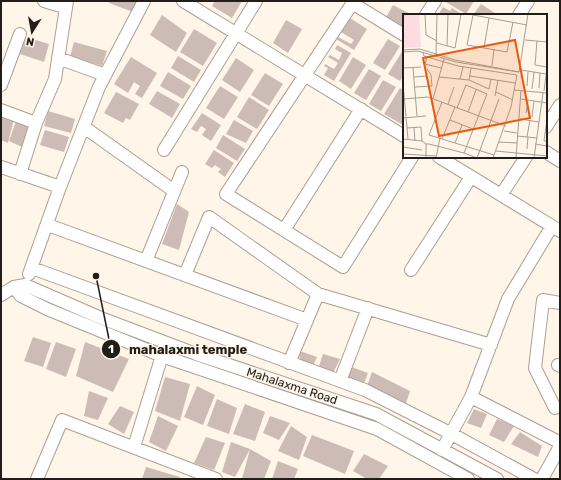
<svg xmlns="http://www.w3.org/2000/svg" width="561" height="480" font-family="Rubik,sans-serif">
<rect width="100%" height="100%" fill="#fff5e8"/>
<path fill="#cdbcb6" d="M110,1H137L133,12L109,3Z
M215,1H242L232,18L212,6Z
M444,1H474L466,14Z
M481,4L498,15H473Z
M393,5L412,15H404V32L384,21Z
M443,7L450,11L452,8L463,15H438Z
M162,15L187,33L176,52L150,35Z
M350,18L367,29L354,50L336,39L338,37L351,44L354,40L341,32Z
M286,20L302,29L288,53L273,43Z
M194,29L217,43L203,66L180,52Z
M26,37L49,44L44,62L20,54Z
M388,39L400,46L385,70L373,63Z
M74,42L107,51L102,66L70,57Z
M337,45L351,53L334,81L324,75L328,68L324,66L325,64L334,69L338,63L328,57L330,55L339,60L342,53L335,49Z
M403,50L404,75L400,81L388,74Z
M178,56L201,70L194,82L171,68Z
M131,57L157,73L142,98L135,94L140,86L134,82L128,93L114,84Z
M353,57L366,65L351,89L339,81Z
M236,58L254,70L240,92L222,80Z
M369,69L381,76L366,100L354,93Z
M168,72L191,86L183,99L160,86Z
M265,73L283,84L269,106L251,95Z
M383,80L396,87L381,111L369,104Z
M220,86L238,97L224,119L206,108Z
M400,88L404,91L403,125L384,114Z
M157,91L180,104L172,118L149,104Z
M116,92L139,104L130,120L126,118L123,123L104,113Z
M249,97L269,110L257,129L237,117Z
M48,111L75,119L71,133L44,126Z
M202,113L221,125L211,141L202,135L206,129L201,126L197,132L191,129Z
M1,115L14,119L8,143L1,140Z
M234,120L253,131L246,143L226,134Z
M16,121L31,126L22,147L9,141Z
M45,130L69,137L64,152L40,145Z
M223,135L245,149L237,161L216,148Z
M214,150L234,163L225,177L218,172L221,169L215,165L212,168L205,164Z
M177,204L189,212L179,250L162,244Z
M33,337L51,343L43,367L24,361Z
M56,342L76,349L66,377L46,369Z
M85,342L129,359L113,392L76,376Z
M300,351L317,357L313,366L299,363Z
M323,354L340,359L333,373L318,369Z
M346,365L368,373L363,386L346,383Z
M372,372L410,391L405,406L367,386Z
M165,377L190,384L180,421L155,411Z
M197,386L215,395L203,425L184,417Z
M89,391L108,398L98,420L84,416Z
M217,399L237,408L229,434L207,426Z
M245,404L265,412L255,441L233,434Z
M120,406L134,412L124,434L108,424Z
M474,409L487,414L481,428L467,423Z
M158,416L178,426L166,451L149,442Z
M270,416L290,423L279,440L263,433Z
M497,419L514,426L504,442L489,435Z
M291,426L307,437L299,460L278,451Z
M520,432L542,446L538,457L511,444Z
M312,435L354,451L345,474L303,456Z
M206,437L225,443L214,470L194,463Z
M231,442L250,449L271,461L264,479H242L250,449L235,477L222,472Z
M364,454L388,466L379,479H367L353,471Z
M278,461L298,469L294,479H272Z
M146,467L180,477L179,479H142Z"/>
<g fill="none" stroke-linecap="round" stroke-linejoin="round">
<g stroke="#a9a094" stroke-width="14">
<path id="minor" d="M44,1L64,7
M183,1L404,136
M354,1L226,194L343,267L412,157
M352,3L404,35
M426,15L435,1
M519,15L528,1
M58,58L105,75
M1,85L20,34
M1,110L36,123
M84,127L174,191
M546,127L560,105
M164,150L256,1
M546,152L560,161
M439,157L560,231
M1,167L60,187
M20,174L36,123L55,79L67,1
M501,195L526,157
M48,225L307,320
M284,230L361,109
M146,261L182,172
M32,268L365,390L450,433L534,479
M411,270L471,177
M29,274L60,187L99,87L144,1
M185,275L209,217L318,294L491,345
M14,287L21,296L47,309L162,356L377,429L468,479
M1,295L14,287L25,285L101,318L196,354L376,414L497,479
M289,363L318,294
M558,365L560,366
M340,381L368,308
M471,397L557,441L559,446L558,450L542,479
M555,408L535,368L543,300L560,303
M134,447L164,349
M442,450L471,397L508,299L552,226
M37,479L62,420L216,479"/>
</g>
<use href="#minor" stroke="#fff" stroke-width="12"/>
</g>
<g text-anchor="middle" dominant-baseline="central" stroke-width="3" stroke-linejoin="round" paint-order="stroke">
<g font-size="12" fill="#211e19" stroke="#fff5e8">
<text transform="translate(292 386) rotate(18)">Mahalaxma Road</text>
</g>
</g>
<g transform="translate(403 14)">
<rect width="144" height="144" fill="#fff5e8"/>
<path d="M0,0H16L18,33L0,34Z" fill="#fcdce1"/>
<path fill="none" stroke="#a69f95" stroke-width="1" d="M22,0L23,21L34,27M110,8L104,38L64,31L70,1L124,11M122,26L144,28M134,27L132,51L144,53M34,29L52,34L58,0M44,32L45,0M81,34L86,4M0,36L17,35L52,46L116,58M0,38L15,37L53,48L116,58M20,38L21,42L55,52L114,61M33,41L34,0M24,43L22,50L38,54M89,52L91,35M0,54L18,53M10,54L14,102M118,56L143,60M116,58L125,0M67,62L112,69M11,63L24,62M36,63L66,66L86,75L88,65M57,65L60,53M66,66L68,54M0,69L5,125M124,72L125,58M12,73L29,72L28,61L24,55M136,74L137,59M129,75L131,58M111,76L144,79M141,77L144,55M93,78L110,86M92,82L95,66M0,85L25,83L103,112M30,85L41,45M118,85L144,89M39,88L26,121L91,141M45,90L51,73M65,98L73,76M123,99L125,87M129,103L131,87M0,104L23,102M117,105L136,108M144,105L141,127H144M47,106L70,115M11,113L12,127M4,114L18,113L19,127M101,117L114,119M114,122L134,124M124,123L127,106M0,125L19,127L23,130M39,125L52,93M96,128L114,129M52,129L59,111M132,130L144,132M0,133L19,136M124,135L125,123M93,137L144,142M61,139L74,144L96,85M0,140L33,142M23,144V130H26L61,139L84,80L63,71L54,94M33,144L37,124M90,144L108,93L114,61M113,144L118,76M131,144L140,79"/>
<path fill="#e8590c" fill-opacity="0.15" stroke="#e8590c" stroke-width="2" d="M112,26L127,104L36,122L20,44Z"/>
<rect width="144" height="144" fill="none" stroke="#211e19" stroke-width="2"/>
</g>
<path fill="none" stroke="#211e19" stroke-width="1.5" d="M96 276L111 349"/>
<g fill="#211e19" stroke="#fff5e8" stroke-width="1.5">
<circle cx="96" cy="276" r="4"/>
<circle cx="111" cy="349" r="10"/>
</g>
<g font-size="12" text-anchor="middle" font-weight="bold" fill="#fff">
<text x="111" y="353">1</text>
</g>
<g font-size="13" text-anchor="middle" font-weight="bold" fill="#211e19" stroke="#fff5e8" stroke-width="3" stroke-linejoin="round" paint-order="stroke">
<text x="188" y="354">mahalaxmi temple</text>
</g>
<rect width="561" height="480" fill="none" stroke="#211e19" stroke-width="4"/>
<g transform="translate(32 32) rotate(191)" stroke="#fff5e8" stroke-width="3" paint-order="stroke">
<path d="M0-3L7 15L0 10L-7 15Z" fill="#211e19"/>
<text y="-6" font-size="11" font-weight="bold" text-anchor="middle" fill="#211e19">N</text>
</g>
</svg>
